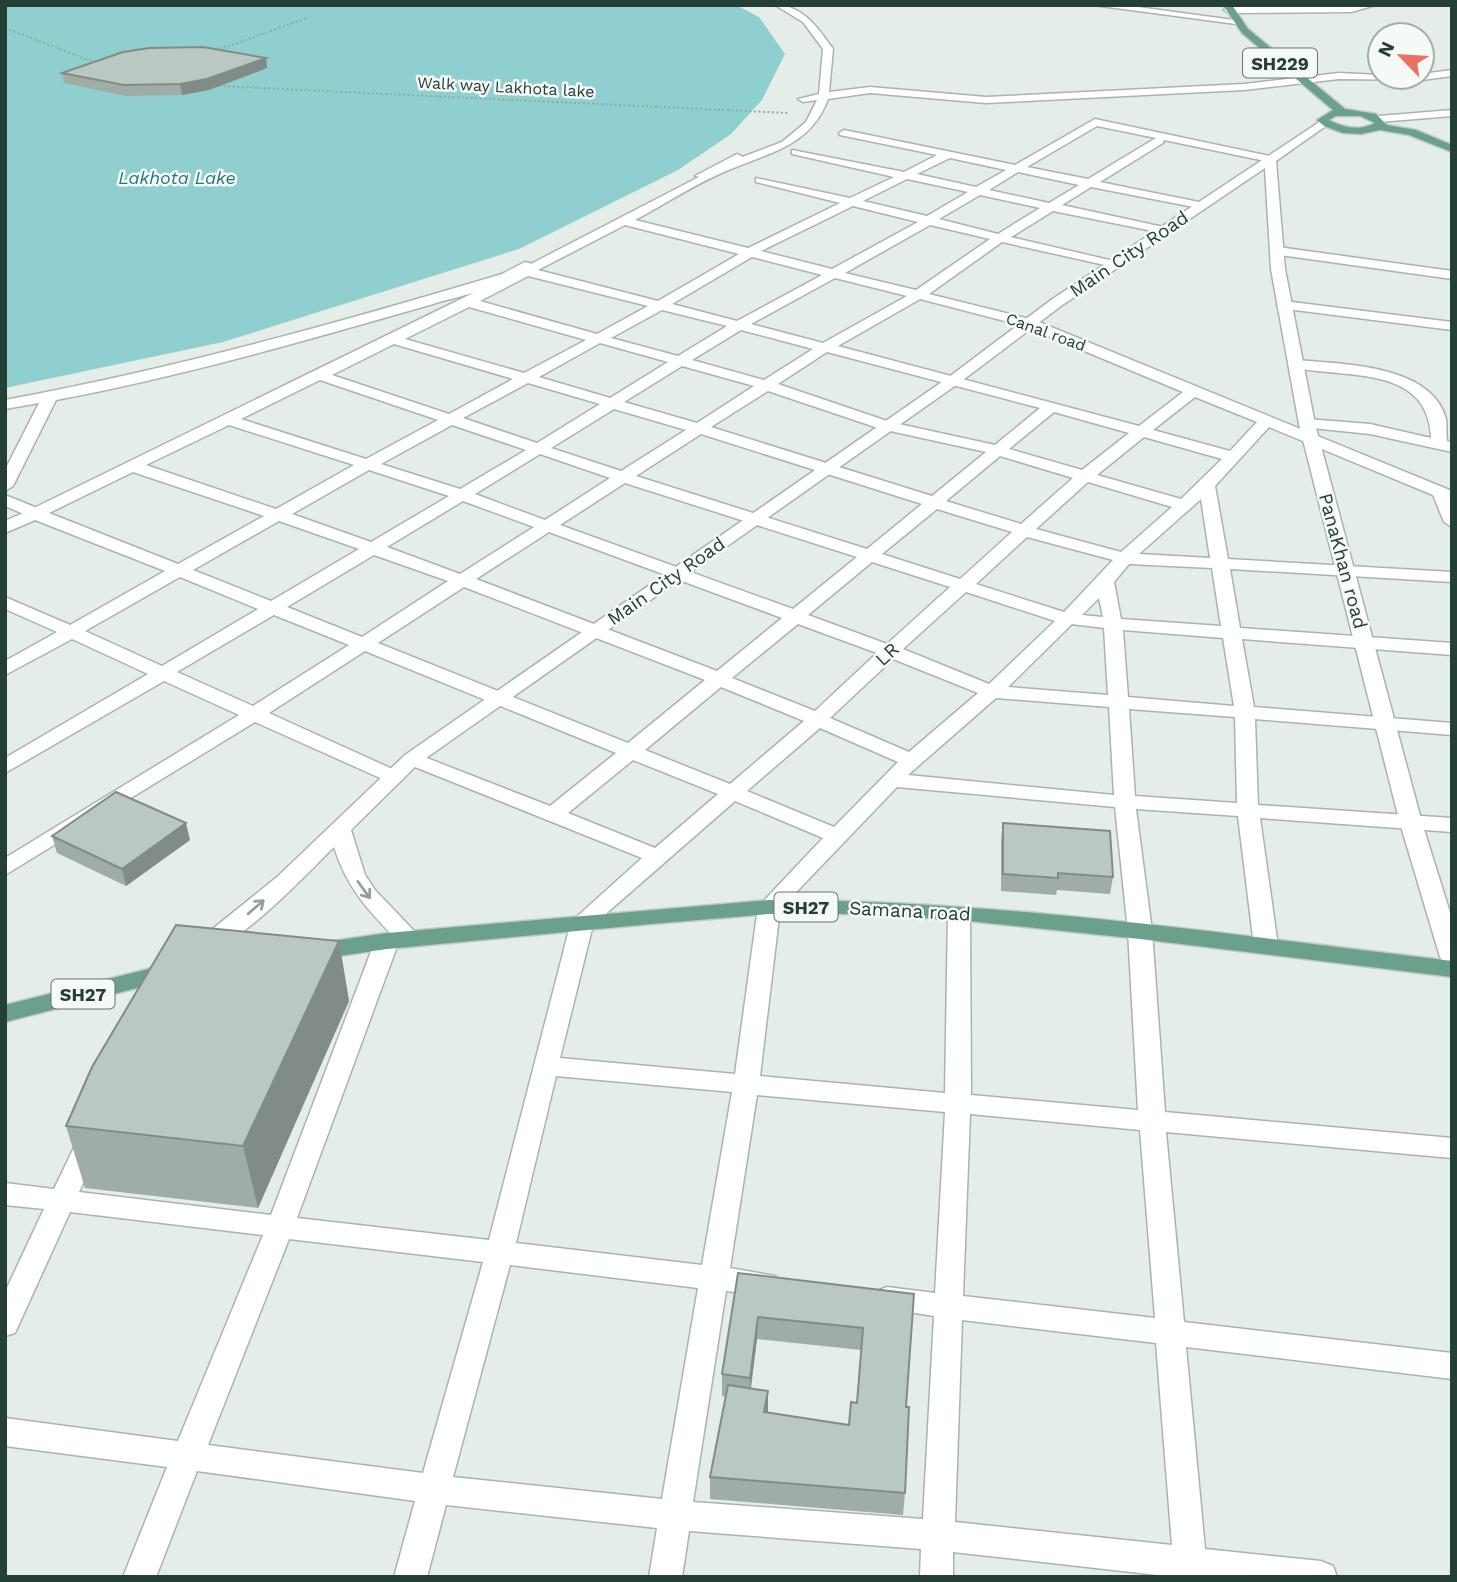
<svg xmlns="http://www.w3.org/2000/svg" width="1457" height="1582" font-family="'Work Sans',sans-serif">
<rect width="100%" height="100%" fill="#e4ede8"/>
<path fill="#8fcfd0" d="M5,5H736L759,17L785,54L762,100L731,134L678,170L519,249L223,342L5,388Z"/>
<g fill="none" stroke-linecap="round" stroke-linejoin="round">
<g stroke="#a7b5ae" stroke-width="3">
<path id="pedestrian" d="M737,154L743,157L741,159L705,178L695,176Z
M525,262L536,265C516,286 461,295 433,304C308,340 183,376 56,400L13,486L5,491V470L39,403L5,409V400C174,369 338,323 502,274Z
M5,495L37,508L39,512L31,517L5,506Z"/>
</g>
<g stroke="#a7b5ae" stroke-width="3">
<path id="minor" d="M775,5C803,5 818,28 833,49L829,92L870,87L986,97L1244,84L1339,73L1422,77V74L1452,70V76L1422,80L1339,79L1244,90L986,103L870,93L828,99C811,145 772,152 731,169C698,182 667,203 635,220L748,248L840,203L756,182V178L850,198L894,177L792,154V150L904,172L937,155L840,135L839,133L844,130L1015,165L1095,119L1274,157V161L1270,162L1164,140L1163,143L1100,182L1204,203V209L1091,187L1062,205L1168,228V234L1053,211L1011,237L1118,262V268L1002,242L929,294L1034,320L1452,491V527L1444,522L1433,495L1269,427L1215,486L1228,559L1452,572V582L1230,569L1240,628L1452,643V655L1242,639L1254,707L1452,723V735L1255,719L1258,805L1452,818V832L1260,818L1278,946L1274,952H1258L1254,946L1238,816L1136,809L1152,931L1165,1112L1452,1138V1158L1166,1132L1184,1322L1452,1353V1379L1186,1347L1205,1549L1321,1561L1333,1566L1337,1577H1175L953,1552V1577H920L921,1549L689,1531L682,1577H649L657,1528L446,1505L427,1577H394L415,1501L197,1471L156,1577H123L167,1467L5,1446V1418L178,1441L263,1235L70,1212L15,1333L5,1336V1292L44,1209L5,1205V1183L54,1189L80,1135L89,1132L98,1135L102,1142L79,1192L271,1215L375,941L379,936H395L399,941L297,1218L489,1240L571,922L642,858L405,763L402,759L412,753L419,755L550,806L616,753L365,651L269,713L401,773L404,777L401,781H387L255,722L5,875V858L239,715L164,681L5,773V758L148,674L72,639L5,675V661L57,632L5,609V597L70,625L165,571L35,520L5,533V521L23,513L25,508H34L516,272V267H525L724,164L782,142L806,122L817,100L803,102L798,99L819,94L823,49L803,22ZM1097,126L1156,138L1088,179L1027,167ZM950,158L1006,170L976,187L917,174ZM1018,172L1079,185L1049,203L989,190ZM907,179L968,192L927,216L863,201ZM980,195L1040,208L998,234L939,219ZM853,206L918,222L832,269L761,251ZM625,225L739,254L658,301L538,270ZM930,225L990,239L916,290L845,273ZM752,257L822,275L737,321L672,304ZM528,276L648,306L597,334L480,301ZM835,278L907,296L823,343L751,324ZM920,299L1024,326L1183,392L1139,426L838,346ZM469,307L586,340L524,373L405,339ZM662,310L727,326L678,356L611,338ZM741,330L813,349L764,380L692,360ZM600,343L668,362L610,398L539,377ZM394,344L513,379L449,414L332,375ZM827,352L1040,408L995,445L890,422L778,384ZM682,366L754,386L697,423L624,402ZM320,380L438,420L366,459L241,419ZM528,383L600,404L537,443L463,418ZM768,391L881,429L986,452L932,496L711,427ZM1195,397L1257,422L1230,451L1153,430ZM614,409L686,430L621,471L551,448ZM1054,412L1129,433L1082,470L1009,449ZM229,425L354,465L276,509L146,465ZM452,425L526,450L460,489L381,464ZM701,434L922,504L867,549L636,476ZM1144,437L1222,459L1181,499L1097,475ZM540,454L610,478L545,520L475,494ZM1000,456L1073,478L1021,524L946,501ZM369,470L449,496L371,542L292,514ZM133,472L264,516L178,564L49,513ZM1088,482L1172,507L1121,552L1036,529ZM625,483L857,557L793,609L560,525ZM1201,499L1210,558L1139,554ZM463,501L534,527L460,574L387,547ZM937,509L1012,532L960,579L882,554ZM279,521L359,549L271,601L193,570ZM549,532L782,618L717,671L476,579ZM1027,537L1113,560L1064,612L976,584ZM374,555L448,581L362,637L287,607ZM872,562L950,587L887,644L808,615ZM1129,564L1212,568L1221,626L1121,619L1114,582ZM180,577L258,609L162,666L85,631ZM464,587L705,680L628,743L378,643ZM966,592L1055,621L989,684L903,649ZM1099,598L1103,617L1082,615ZM274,615L349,645L253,706L177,672ZM798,624L877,653L815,711L732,678ZM1072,624L1104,628L1108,695L1008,687ZM1123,630L1223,638L1234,706L1128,697ZM893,659L978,693L909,752L830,718ZM721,687L804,721L730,784L645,750ZM996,698L1109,707L1114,795L908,775ZM1129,709L1235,717L1237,803L1135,796ZM820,728L898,762L834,827L747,791ZM633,760L718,794L655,848L568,813ZM897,787L1115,807L1128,931L1138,1110L971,1095L970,913L967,908H951L948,913L945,1093L760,1076L780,909ZM735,801L823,838L758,907L735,1074L560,1058L593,925ZM556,1076L732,1092L702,1265L516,1243ZM757,1095L945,1112L935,1293L887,1287L877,1291L873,1299L877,1307L934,1316L923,1519L693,1502L726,1291L765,1296L775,1292L779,1284L775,1276L730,1268ZM970,1114L1140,1130L1155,1318L963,1296ZM289,1239L483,1262L423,1473L208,1445ZM510,1265L698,1288L662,1499L453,1477ZM962,1320L1156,1343L1172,1545L955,1522Z
M1093,5H1123L1241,21L1236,24Z
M1376,5L1351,12L1229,13L1224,10L1229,7Z
M1278,247L1452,271V279L1273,254L1272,251Z
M1284,301L1452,322V330L1279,308L1277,305Z
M1296,360C1340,364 1432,364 1446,419C1447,426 1446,434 1447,441L1452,442V452L1370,434L1302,427L1299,424L1307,419L1370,424L1431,438C1429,363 1342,379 1291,367L1289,364Z"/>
</g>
<g stroke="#a7b5ae" stroke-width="3">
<path id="tertiary" d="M1452,110V116L1379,122L1374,119L1379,116Z
M1321,121L1330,123L1276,161L1285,269L1315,424L1422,823L1452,919V965L1444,963L1440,957L1400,823L1299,424L1271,269L1265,168L1061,306L959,383L419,763L351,830L365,875L375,890L417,934L421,939L417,944H401C370,912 348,891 334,847C310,870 230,958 198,950L194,944L277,877L405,755L949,377L1051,300Z"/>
</g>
<g stroke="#c2c9c6" stroke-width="3">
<path id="primary" d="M1223,5H1232L1248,29L1345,109L1376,114L1387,125L1416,130L1452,145V152L1409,135L1380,130L1361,134L1343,133L1324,126L1317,120L1333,110L1242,33ZM1336,116H1360L1375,123C1360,131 1344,128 1329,120Z
M769,900C998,900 1225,934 1452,961V977L1140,939L959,920L859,914H769L651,924L387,949L312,960L304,958L300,952L304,946L312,944L387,933Z
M172,963L180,965L184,971L180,977L5,1022V1005Z"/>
</g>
<path stroke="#86b09d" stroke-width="2" stroke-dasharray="2 2.5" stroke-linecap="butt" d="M5,28L99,64
M215,51L307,18
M219,86L788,113"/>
<use href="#pedestrian" fill="#fff" fill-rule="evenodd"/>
<use href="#minor" fill="#fff" fill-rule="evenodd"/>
<use href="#tertiary" fill="#fff" fill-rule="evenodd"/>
<use href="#primary" fill="#6ba18b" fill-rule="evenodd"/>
</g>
<path fill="#a0aca6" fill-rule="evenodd" d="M266,58L267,68L209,90L182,95L126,96L64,83L62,73Z
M1003,823L1113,877L1110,894L1057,890L1056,895L1001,891V840Z
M52,836L190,840L126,886L57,853Z
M339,941L349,1001L258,1208L85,1188L66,1126Z
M738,1273L914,1294L906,1407L905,1493L903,1515L710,1499V1477L726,1397L722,1396V1374ZM757,1339L861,1350L857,1403L849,1425L768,1413L751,1389Z"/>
<path fill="#828c87" d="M266,58L267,68L209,90L182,95L180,84Z
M186,823L190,840L126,886L122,869Z
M339,941L349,1001L258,1208L243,1146Z
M758,1317L757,1339L749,1399L750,1378Z
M768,1391V1413L764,1412Z"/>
<path fill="#bac8c1" stroke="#828c87" stroke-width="2" d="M203,47L266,58L207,79L180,84L124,85L62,73L123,52L149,48Z
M116,792L186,823L122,869L52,836Z
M1003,823L1110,831L1113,877L1058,873V878L1003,874Z
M176,925L339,941L243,1146L66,1126L92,1067Z
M738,1273L914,1294L906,1407H909L905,1493L710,1477L728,1385L768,1391L764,1412L849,1425L851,1402L857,1403L863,1328L758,1317L750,1378L722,1374Z"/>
<defs><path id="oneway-shaft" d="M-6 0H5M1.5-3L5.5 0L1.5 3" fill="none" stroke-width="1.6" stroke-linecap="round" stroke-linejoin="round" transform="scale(1.75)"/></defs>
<g stroke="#929f9a">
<use href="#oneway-shaft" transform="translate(364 890) rotate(54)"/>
<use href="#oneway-shaft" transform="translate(256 907) rotate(-41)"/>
</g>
<g text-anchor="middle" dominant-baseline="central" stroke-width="5" stroke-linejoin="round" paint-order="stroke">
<g font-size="16" fill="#243f34" stroke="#f5faf7">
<text transform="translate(506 87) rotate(3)">Walk way Lakhota lake</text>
<text transform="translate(1046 332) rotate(20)">Canal road</text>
</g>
<g fill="#f5faf7" stroke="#63776e" stroke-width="2">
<rect x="1243" y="48.5" width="74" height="29" rx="5"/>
<rect x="774.5" y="892.5" width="63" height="29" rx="5"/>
<rect x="51.5" y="979.5" width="63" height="29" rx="5"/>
</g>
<g font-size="18" font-weight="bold" fill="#243f34">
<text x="1280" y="63">SH229</text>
<text x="806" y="907">SH27</text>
<text x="83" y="994">SH27</text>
</g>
<g font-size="18" font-style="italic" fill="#207779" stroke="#f5faf7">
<text x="177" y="177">Lakhota Lake</text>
</g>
<g font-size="19" fill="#243f34" stroke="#f5faf7">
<text transform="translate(1129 254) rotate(-34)">Main City Road</text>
<text transform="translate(1343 561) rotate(75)">PanaKhan road</text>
<text transform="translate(666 581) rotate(-35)">Main City Road</text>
<text transform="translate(887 654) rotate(-43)">LR</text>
<text transform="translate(910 911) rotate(3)">Samana road</text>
</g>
</g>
<rect width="1457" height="1582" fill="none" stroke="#243f34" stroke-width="14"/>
<g transform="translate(1401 56) rotate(295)"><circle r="33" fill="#f5faf7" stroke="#a1afa9" stroke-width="2"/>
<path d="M0-5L12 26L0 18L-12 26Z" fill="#ed7163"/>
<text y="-10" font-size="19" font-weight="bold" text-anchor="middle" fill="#243f34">N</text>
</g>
</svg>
